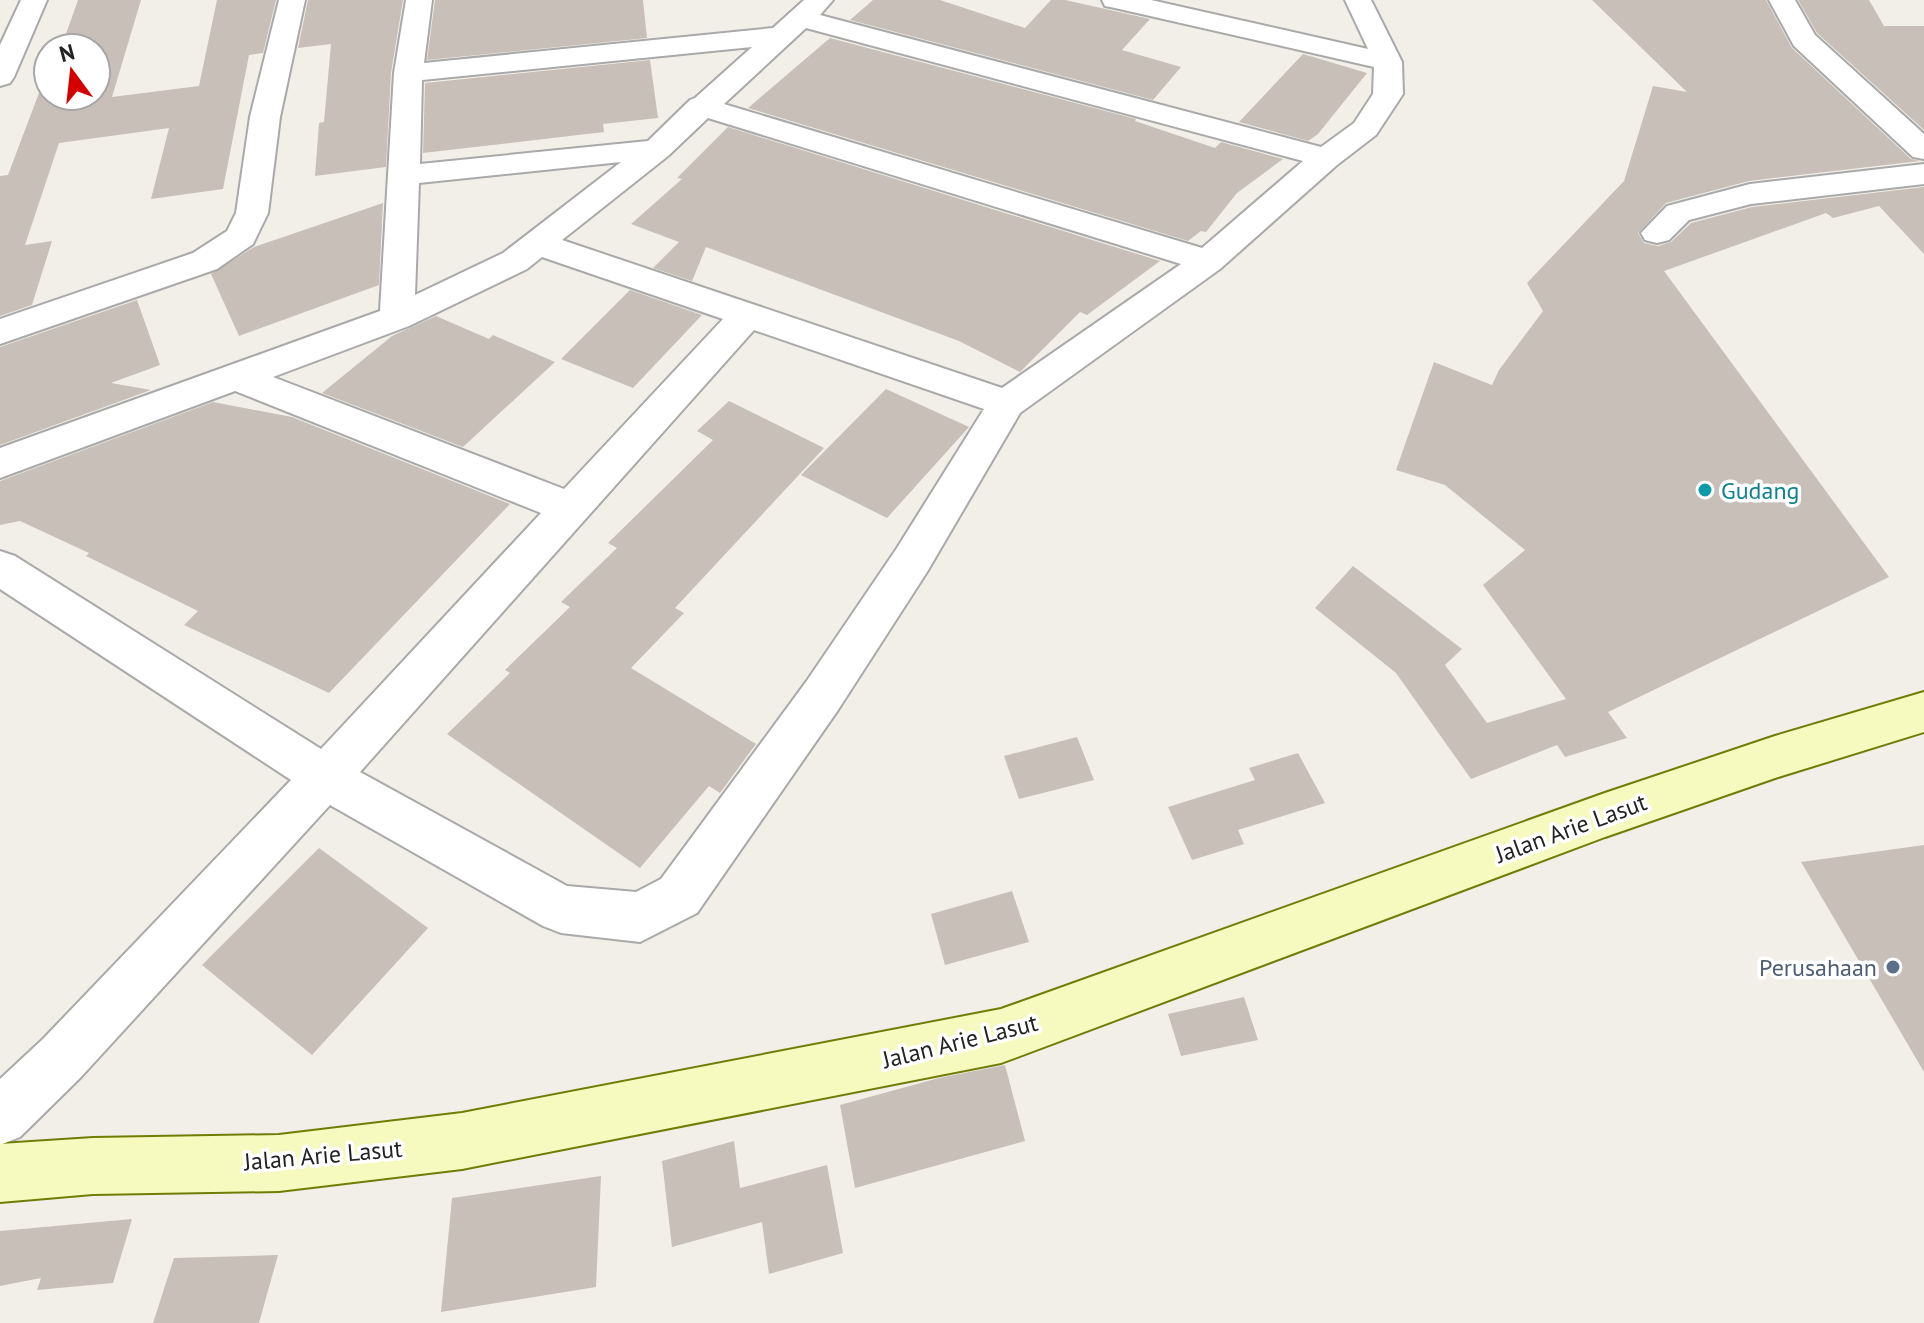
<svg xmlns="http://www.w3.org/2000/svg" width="1924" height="1323" font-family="'PT Sans',sans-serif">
<rect width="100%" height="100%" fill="#f2efe9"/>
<path fill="#c7bfb8" d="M78,0H141L112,97L199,86L217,0H276L263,53L249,55L223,189L151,199L169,128L59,143L25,245L52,241L32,305L0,316V176L8,175L48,69V96H96V48H61Z
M308,0H403L391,73L386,167L315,176L319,123L324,122L331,44L298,48Z
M435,0H643L647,38L427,60Z
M873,0H940L1025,28L1051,0H1065L1150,19L1122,50L1181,67L1153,100L850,20Z
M1592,0H1766L1792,48L1911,159L1920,161L1749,181L1666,203L1638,233L1644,243L1658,246L1671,242L1691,223L1752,207L1924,187V254L1879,206L1833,218L1826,213L1664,271L1889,577L1608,712L1627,738L1565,757L1557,745L1471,779L1396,673L1315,608L1353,566L1462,649L1445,665L1487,723L1566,699L1483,585L1525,550L1445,485L1396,470L1434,362L1492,385L1499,370L1543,311L1527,283L1624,181L1653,86L1687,92Z
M1798,0H1869L1884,26H1924V130L1817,33Z
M830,38L1136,119L1135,121L1215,148L1221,142L1283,159L1237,193L1206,232L1201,231L1188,241L748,108Z
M1303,54L1367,73L1318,134L1308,141L1239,122Z
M650,60L658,118L603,124L604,132L423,153L425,83Z
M728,127L1160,261L1087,315L1080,312L1020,372L959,341L706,247L692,281L653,268L679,242L631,224L682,179L677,178Z
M383,203L379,285L239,336L211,274L254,247Z
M630,290L702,315L633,388L561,359Z
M137,300L160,365L111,383L151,390L0,445V347Z
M436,316L489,339L493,335L555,362L463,447L322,393L392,336Z
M886,389L969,427L887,518L801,475Z
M729,401L824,448L675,608L684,613L631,668L756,744L720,793L709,786L640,868L447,734L510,673L505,670L570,607L561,602L617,548L608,543L713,440L697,431Z
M213,402L292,417L510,504L329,693L184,625L198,611L86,556L89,553L20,521L0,525V481Z
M1077,737L1094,780L1019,799L1004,756Z
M1298,753L1325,803L1238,830L1244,844L1192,860L1168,807L1255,780L1249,768Z
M1924,845V1072L1801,862Z
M319,848L428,928L312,1055L202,965Z
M1012,891L1029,942L945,965L931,914Z
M1244,997L1258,1040L1181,1056L1168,1014Z
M1005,1065L1025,1141L855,1188L840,1105L939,1078Z
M734,1141L740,1188L827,1165L843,1253L769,1274L762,1222L672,1247L662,1161Z
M601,1176L596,1287L441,1312L452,1198Z
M132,1219L113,1283L37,1290L41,1278L0,1286V1231Z
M278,1255L259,1323H153L174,1258Z"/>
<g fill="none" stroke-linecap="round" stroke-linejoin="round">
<g stroke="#a9a9a9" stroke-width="4">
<path id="minor" d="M21,0H47L14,77L10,83L0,86V45Z
M279,0H305L280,117L268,213L253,244L217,269L0,344V319L193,253L227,231L236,213L250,117Z
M406,0H432L424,63L773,28L804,0H833L820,15L1321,147L1354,123L1373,94L1374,67L1115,8L1105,6L1102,0H1151L1368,49L1345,0H1371L1402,62L1403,94L1376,135L1337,165L1220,269L1020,413L927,572L838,710L697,913L640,942L561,933L543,926L330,805L81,1077L20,1137L0,1145V1079L43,1039L291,780L0,589V551L15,556L321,749L541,513L235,391L0,478V448L380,311L394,73ZM806,28L1303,161L1202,248L724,104ZM752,47L695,98L690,100L648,141L420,164L422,80ZM708,118L1181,264L1002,388L562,240L668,156ZM621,162L503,253L415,295L419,183ZM542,257L723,319L564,489L273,377L409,326L527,269ZM754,330L984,409L897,548L806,682L661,879L636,892L567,886L360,772Z
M1769,0H1795L1815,35L1924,134V159L1913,157L1794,46Z
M1924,164V184L1751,204L1689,220L1669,240L1657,243L1645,240L1641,233L1667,206L1750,184Z"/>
</g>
<g stroke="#707d05" stroke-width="4">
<path id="secondary" d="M1924,692V732L1775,778L1605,837L1001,1063L462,1169L279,1191L93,1194L0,1202V1144L93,1138L279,1135L462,1113L1001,1009L1605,793L1775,736Z"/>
</g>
<use href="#minor" fill="#fff" fill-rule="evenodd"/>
<use href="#secondary" fill="#f7fabf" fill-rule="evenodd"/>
</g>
<circle fill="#0f9aa8" stroke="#fff" stroke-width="3" cx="1705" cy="490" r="8"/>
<circle fill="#5c6f8a" stroke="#fff" stroke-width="3" cx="1893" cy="967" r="8"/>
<g text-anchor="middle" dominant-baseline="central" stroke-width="7" stroke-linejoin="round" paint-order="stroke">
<g font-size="24" fill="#0d838f" stroke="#fff" text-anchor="start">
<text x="1721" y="490">Gudang</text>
</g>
<g font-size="24" fill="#222" stroke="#fff">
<text transform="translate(1571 828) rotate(-20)">Jalan Arie Lasut</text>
<text transform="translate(960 1041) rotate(-14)">Jalan Arie Lasut</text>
<text transform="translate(323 1155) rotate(-5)">Jalan Arie Lasut</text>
</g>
<g font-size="24" fill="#4e5e75" stroke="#fff" text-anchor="end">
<text x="1877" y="967">Perusahaan</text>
</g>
</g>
<g transform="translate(72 72) rotate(345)"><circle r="38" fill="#ffffff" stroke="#a7a7a7" stroke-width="2"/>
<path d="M0-6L14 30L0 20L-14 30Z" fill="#d40000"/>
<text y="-12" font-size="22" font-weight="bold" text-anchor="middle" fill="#222222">N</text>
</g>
</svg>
